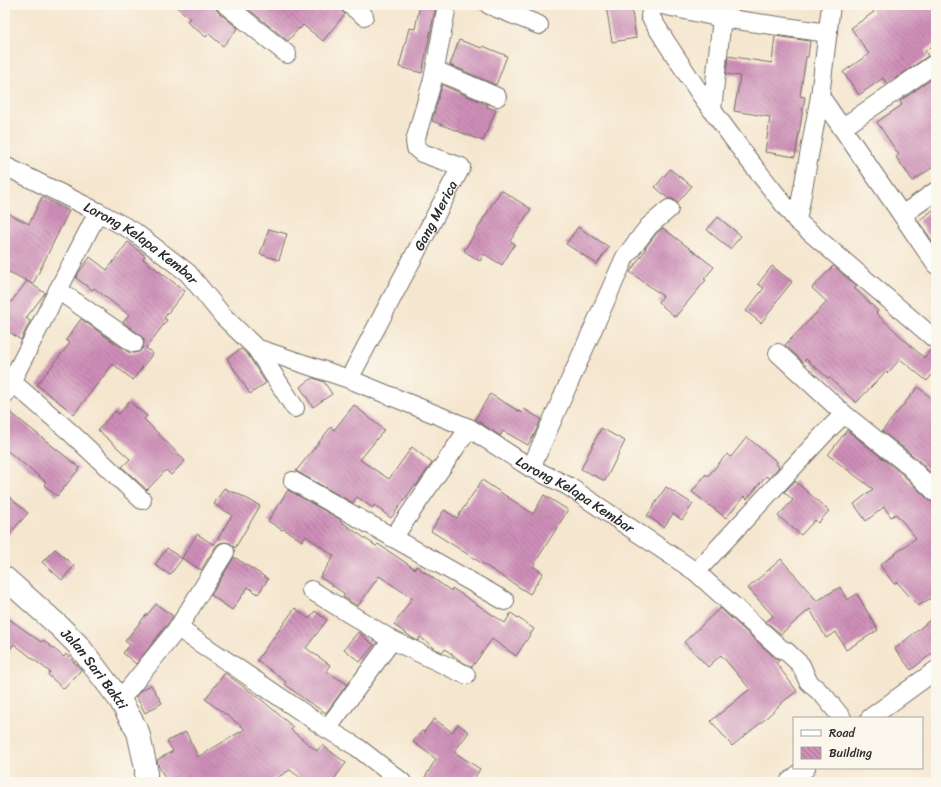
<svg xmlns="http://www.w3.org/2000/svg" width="941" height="787" font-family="Sriracha,sans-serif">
<defs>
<pattern id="building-back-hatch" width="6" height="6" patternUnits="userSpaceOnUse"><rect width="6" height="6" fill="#ce8eb8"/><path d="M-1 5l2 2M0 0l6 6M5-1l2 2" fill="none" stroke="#a77496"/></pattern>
</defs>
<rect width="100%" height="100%" fill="#fbf7ec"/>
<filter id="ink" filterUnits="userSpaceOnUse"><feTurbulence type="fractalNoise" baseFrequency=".025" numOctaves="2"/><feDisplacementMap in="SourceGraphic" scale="8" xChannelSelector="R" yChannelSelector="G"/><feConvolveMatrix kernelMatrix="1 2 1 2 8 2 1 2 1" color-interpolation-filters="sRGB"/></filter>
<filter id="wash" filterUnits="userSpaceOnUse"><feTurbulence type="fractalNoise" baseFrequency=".012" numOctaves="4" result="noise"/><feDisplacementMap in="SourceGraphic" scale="16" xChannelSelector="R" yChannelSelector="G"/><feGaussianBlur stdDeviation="0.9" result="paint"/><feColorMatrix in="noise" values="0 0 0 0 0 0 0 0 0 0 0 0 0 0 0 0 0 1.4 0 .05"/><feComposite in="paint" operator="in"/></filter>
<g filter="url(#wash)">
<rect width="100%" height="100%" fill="#f5e6cf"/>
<g id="blocks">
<path fill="url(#building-back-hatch)" d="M174,5H216V9L219,13L238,28L223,46L209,34L206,37L187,22L190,18Z
M249,5H335L345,14L323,41L303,25L300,29L299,28L288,41L247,8Z
M420,5H436L422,73L399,67L409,28L415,29Z
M606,5H631L636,38L612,42Z
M870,5H936V43L925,51L928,56L887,84L883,78L859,95L843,72L869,54L851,28L874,12Z
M775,36L810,41L808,57H806L800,96L805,97L795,157L765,152L770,117L734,111L740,76L726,74L728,56L772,63Z
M459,40L482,48L483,46L507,56L496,85L450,65Z
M936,76V165L913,181L896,157L899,155L877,122L902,105L900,101Z
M442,85L488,105L487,107L496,110L483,141L432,121Z
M670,169L692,186L677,203L673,199H669L655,187Z
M501,190L531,209L510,241L515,244L502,265L484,254L480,261L464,251Z
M42,197L69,211L33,284L27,281L45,293L26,318L30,321L21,340L5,329V310L27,281L5,270V212L29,224Z
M936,208V246L918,221Z
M718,217L741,236L730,249L707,230Z
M578,227L609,247L597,264L566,244Z
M663,228L714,267L704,279L706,280L675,317L658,302L663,296L630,272L646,249L645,248L657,233Z
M269,229L287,234L279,260L260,254Z
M128,242L145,256L143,259L185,291L164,318L167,320L146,348L153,353L133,380L113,364L74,414L37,385L70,343L66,340L81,319L128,352L134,353L139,352L142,349L144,344V339L140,335L123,322L129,315L94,288L92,290L76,278L79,272L90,257L107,270Z
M772,266L792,282L775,303L776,304L761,323L746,311L764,288L758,284Z
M833,266L857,286L854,288L878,311L876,313L924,358L931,349L936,350V369L927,381L900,359L888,373L886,371L856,403L829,377L828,378L806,359L803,362L785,345L827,302L812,288Z
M241,349L248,355L266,383L250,394L227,358Z
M313,378L324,382L332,394L313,407L300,387Z
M918,387L936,402V478L916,458L882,431Z
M490,394L522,413L524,409L541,419L536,431L528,445L503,431L500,436L475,419Z
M129,401L147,416L144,419L185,461L171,475L166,470L147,490L122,467L130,459L98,430L115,411L119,414Z
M354,405L384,430L360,460L389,479L412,447L432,463L416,486L415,485L391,518L374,505L373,508L357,497L353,503L296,471L331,427L334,430Z
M5,408L80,468L57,496L44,485L46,482L5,449Z
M601,428L625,441L605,481L581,469Z
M847,430L902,474L929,500L933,503H936V595L918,606L897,582L894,584L880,565L916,538L896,514L891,517L884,507L866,521L854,504L873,489L828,455Z
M747,437L777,462L776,464L779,467L769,478L766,476L747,499L744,496L726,518L692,492L706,474L708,476L727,454L731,457Z
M482,480L533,514L544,495L568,510L533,566L543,573L530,594L431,531L444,510L457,518Z
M795,481L829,511L818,523L815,520L801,535L778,516L793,500L784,492Z
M666,487L693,504L682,520L673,514L664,527L647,516Z
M224,488L234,493L235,492L260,506L235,548L230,543L225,542L220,543L216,546L201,570L182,558L197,534L214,545L232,515L214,504Z
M288,490L341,520L340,521L376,546L378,544L415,569L416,566L451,591L452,588L505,623L511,613L534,629L516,656L492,639L472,667L462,662L445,649L443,652L437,650L420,637L418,641L414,639L394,625L412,598L379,576L358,606L343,597L345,594L320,577L334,556L306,536L302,541L284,529L282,530L268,521Z
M5,493L28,513L5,539Z
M167,548L182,559L170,575L155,565Z
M55,549L74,566L62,580L42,562Z
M234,557L268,579L258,594L248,587L232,610L211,595Z
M781,559L817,601L840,587L847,600L857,594L878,630L846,650L836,632L826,638L810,609L781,634L766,622L773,616L748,588Z
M156,604L173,616L169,622L136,664L123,653L130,645L125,641L146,615H147Z
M295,608L309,619L315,611L327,620L306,648L330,665L326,671L347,684L326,713L304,699L285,684L286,682L257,660Z
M720,608L774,657L780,660L776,663L797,691L784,701L763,721L732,746L711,721L750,689L721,655L708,667L684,642Z
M936,615V650L911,670L895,649Z
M5,616L41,642L43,640L64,657L66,654L76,664L81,670L64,689L48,675L50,672L14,644L5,656Z
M358,632L374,645L360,662L344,649Z
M225,673L262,700L293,727L291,730L317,751L322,745L346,763L332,782H306L290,770L270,782H167L158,765L157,760L173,751L167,741L186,732L198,757L245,729L205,699Z
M151,685L162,703L145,713L136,696L140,691Z
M434,719L452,732L458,724L469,732L454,752L480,769L472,782H422L436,759L413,742L422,731L424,732Z"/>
</g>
</g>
<g filter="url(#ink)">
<use href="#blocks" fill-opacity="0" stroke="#726c64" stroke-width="1"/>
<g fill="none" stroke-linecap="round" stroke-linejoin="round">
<g stroke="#726c64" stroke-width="20">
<g id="street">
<path d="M226,5L287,54"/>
<path d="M350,5L364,16"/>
<path d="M489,5L539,25"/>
<path d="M658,5C653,8 651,10 650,16L666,42L701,95L748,159L797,221L936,340"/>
<path d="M662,5L722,18L828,33"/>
<path d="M435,70L497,97"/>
<path d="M820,96L902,215L936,265"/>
<path d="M712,110L722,18"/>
<path d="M842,128L936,63"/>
<path id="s1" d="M5,166L98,212L133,231L188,273L223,316L256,348L295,408"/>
<path d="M902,215L936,191"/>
<path d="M797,221L820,96L831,5"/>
<path d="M58,290L134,343"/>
<path id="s2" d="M256,348L349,379L469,428L531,468L568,486L696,572L781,649L786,651L801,665L808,681L825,697L842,718"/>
<path d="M778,353L844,414L909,466L936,493"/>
<path id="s3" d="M349,379L461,167L422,153L416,148L415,141L433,79L447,5"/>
<path d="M11,381L70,432L142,500"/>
<path d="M5,394L98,212"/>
<path d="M531,468L625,257L649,226L669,209"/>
<path d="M293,481L505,601"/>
<path d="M393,538L469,428"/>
<path d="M696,572L824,434L844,414"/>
<path d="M311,590L392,640"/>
<path d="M178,628L327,729L357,747L402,782"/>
<path d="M120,700L178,628L225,552"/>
<path d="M870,718L936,670"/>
<path d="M327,729L392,640L466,675"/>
<path d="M789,782L806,768"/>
</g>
</g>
<g stroke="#726c64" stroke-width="24">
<g id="secondary">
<path id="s4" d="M5,578L60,627L78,645L120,700L138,732L146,768V782"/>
</g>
</g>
<use href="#street" stroke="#fff" stroke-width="18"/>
<use href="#secondary" stroke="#fff" stroke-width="22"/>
</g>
</g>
<g text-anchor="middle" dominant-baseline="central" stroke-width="3" stroke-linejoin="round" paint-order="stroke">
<g font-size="14" fill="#2b2b2b" stroke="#fbf7ec">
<text stroke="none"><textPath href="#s3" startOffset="185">Gang Merica</textPath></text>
<text stroke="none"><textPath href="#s1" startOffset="157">Lorong Kelapa Kembar</textPath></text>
<text stroke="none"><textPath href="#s2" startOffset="353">Lorong Kelapa Kembar</textPath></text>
<text stroke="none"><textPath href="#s4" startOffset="128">Jalan Sari Bakti</textPath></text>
</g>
</g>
<rect width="941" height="787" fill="none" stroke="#fbf7ec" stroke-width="20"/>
<rect x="793" y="717" width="130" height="52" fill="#fbf7ec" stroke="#a8a59f"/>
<rect x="801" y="730" width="20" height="6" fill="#ffffff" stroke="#a8a59f"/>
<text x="829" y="737" font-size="12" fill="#2b2b2b">Road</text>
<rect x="801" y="747" width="20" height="12" fill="url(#building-back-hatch)" stroke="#a8a59f"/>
<text x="829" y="757" font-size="12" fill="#2b2b2b">Building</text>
</svg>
